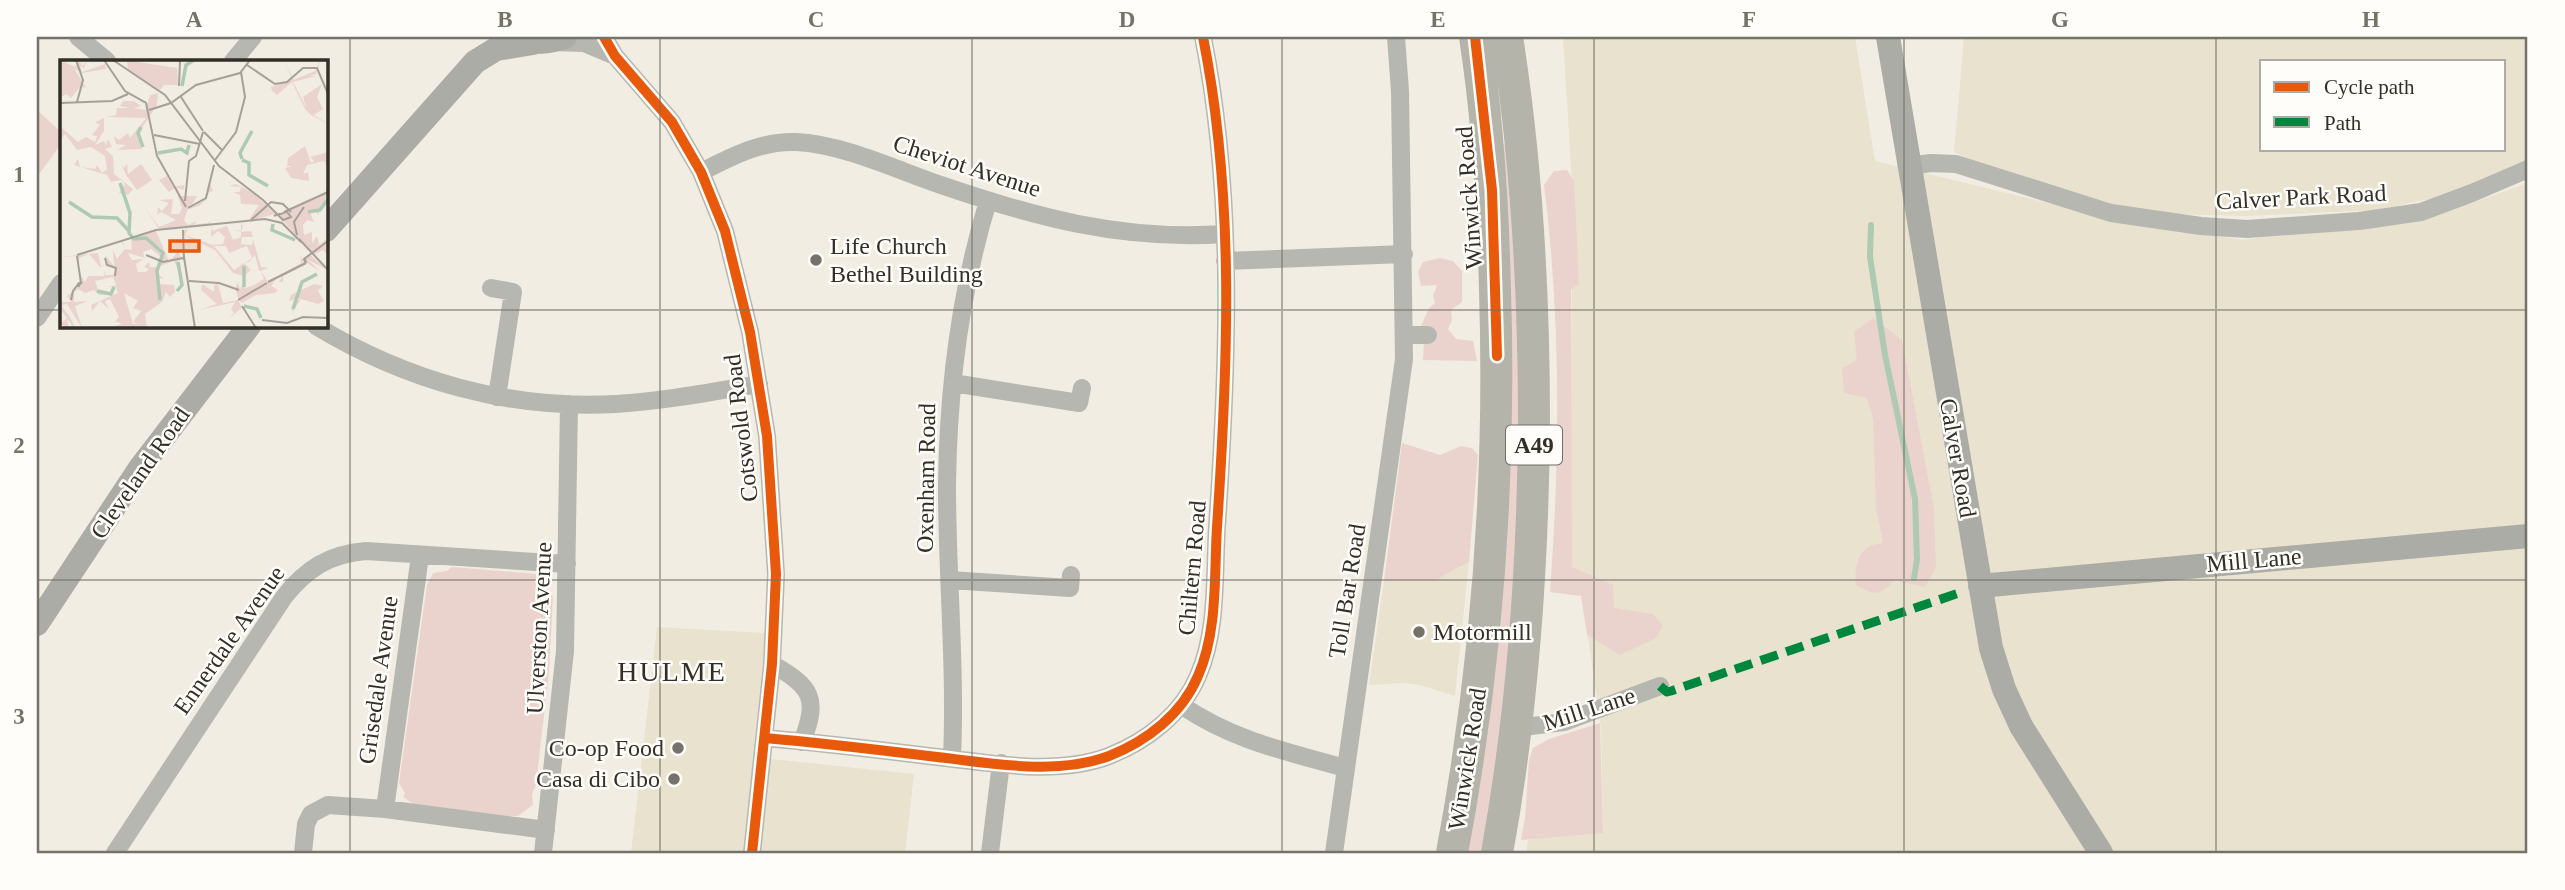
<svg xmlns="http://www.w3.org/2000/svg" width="2565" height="890" font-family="Georgia,serif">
<rect width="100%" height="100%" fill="#f1ede2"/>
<path fill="#e9e2cf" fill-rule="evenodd" d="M1563,37H1855L1875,161L2078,210L1954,152L1964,37H2528V179L2375,210L2246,216L2090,212L2243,240L2469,204L2528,183V853H1526L1528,839L1603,832L1601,727L1582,596L1569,575L1572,283L1578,279ZM2262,61H2504V149H2262Z
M1469,562L1455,696L1420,685L1405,683L1369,685L1384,581H1434Z
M657,627L766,633L753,757L914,774L905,853H631Z"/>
<path fill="#ebd3cd" d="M37,110L61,132V144L37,177Z
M1510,144L1521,286L1519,578L1487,853H1462L1498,145Z
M1567,170L1574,181L1579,284L1571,290L1572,567L1613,585L1614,608L1653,614L1663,626L1656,638L1620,655L1587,635L1581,596L1550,592C1560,457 1561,319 1544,185L1554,171Z
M1440,258L1453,261L1462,271V302L1451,310L1452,320L1448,329L1456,339L1473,341L1477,361L1423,360L1424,341L1432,336L1421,326L1429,308L1435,303L1433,296L1437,285L1421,286L1418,272L1423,262Z
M1873,318L1902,340L1934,509L1936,567L1925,587L1894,580C1880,597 1874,595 1856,585C1854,572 1857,552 1870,546C1874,544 1879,544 1883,543L1876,509L1873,419L1867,398L1844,393L1842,368L1857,360L1854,332Z
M1402,443L1440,455L1461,446L1472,448L1478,455L1469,562L1434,581H1384Z
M452,567L537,574L548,583V590L553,597L549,672L536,785L532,794L533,805L518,816H507L415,805L403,797L405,793L399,783L427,585L433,573L447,571Z
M1600,723L1603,833L1521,840L1525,818L1529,760L1533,748L1549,739Z"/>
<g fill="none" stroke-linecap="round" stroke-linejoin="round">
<path stroke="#aecab2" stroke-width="6" d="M1871,225L1870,257L1885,355L1915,499L1917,560L1914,578"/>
<path stroke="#b6b7b1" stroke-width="18" d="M78,37L107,61
M604,37L615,56L672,122L701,172L725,231L750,332L767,436L776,574L772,664L752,853
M552,42L584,43L615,56
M233,61L253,37
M1909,166L1931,163L1956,164L2111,213L2201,226L2247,229L2359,221L2421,212L2472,193L2528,169
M701,172C733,156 760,141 796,142C842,144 895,169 938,184C1034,217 1121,241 1224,234
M1225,261L1404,254
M491,288L513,292L497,397
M37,318L61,283
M316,326C407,381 509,410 616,404C664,401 712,392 759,384
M1406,335H1428
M953,383L1079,403L1082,388
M950,580L1070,588L1071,575
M772,664C812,687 819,698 802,742
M1181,705C1234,741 1285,751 1345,768
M1516,728L1564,722L1660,686
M765,738C823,743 880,750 937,757C992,763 1056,776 1109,756C1147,741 1182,714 1198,676C1218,631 1214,575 1217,527C1228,364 1235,197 1203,37
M952,758C956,667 947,577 947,486C948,390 960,293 988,201
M385,809L420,556
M115,853L284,597C306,569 329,554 366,551L567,564
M303,853L306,824L311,814L328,805L385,809L546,830
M543,853L565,651L569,404
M990,853L1001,763
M1334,853L1404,359L1400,91L1396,37"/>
<path stroke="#abaca5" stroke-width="24" d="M1888,37L1991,648L2004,689L2021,726L2101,853
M517,39C535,43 548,43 565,37
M326,230L475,62L496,49L533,43
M1980,586L2528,536
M37,624L140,468L249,326"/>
<path stroke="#b4b4ab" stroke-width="32" d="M1452,853C1487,667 1501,479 1495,290C1493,205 1488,120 1475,37
M1497,853C1523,710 1533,567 1534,422C1534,293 1527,164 1507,37"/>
<path stroke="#00873e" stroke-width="9" stroke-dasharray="18 9" stroke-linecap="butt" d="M1660,686L1667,692L1671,691L1959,593"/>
<g stroke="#fffdf9" stroke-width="15">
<path id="cycleway" d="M604,37L615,56L672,122L701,172L725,231L750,332L767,436L776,574L772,664L752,853
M1475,37L1492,190L1497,356
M765,738C823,743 880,750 937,757C992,763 1056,776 1109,756C1147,741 1182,714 1198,676C1218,631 1214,575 1217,527C1228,364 1235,197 1203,37"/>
</g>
<use href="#cycleway" stroke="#e8590c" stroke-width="10"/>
</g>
<path fill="none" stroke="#757269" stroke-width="2" stroke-opacity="0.55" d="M350,37V853M660,37V853M972,37V853M1282,37V853M1594,37V853M1904,37V853M2216,37V853M37,310H61M326,310H2528M37,580H2528"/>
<g fill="#757269" stroke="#fffdf9" stroke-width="2.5">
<circle cx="816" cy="260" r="7"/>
<circle cx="1419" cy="632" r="7"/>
<circle cx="678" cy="748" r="7"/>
<circle cx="674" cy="779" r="7"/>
</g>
<g text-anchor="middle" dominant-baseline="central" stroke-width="5" stroke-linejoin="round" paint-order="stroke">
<rect fill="#fffdf9" stroke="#706d67" stroke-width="2" x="1506" y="425.5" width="56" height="39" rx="5"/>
<g font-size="23" font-weight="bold" fill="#322f28">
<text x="1534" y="445">A49</text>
</g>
<g font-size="24" fill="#322f28" stroke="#fffdf9">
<text transform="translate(967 166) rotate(18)">Cheviot Avenue</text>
<text transform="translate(2301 197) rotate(-3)">Calver Park Road</text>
<text transform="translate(1469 198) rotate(-94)">Winwick Road</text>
<text transform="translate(741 428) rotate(-97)">Cotswold Road</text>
<text transform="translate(1958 458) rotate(80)">Calver Road</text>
<text transform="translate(140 473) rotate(-55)">Cleveland Road</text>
<text transform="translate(926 478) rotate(-89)">Oxenham Road</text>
<text transform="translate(2254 560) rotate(-5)">Mill Lane</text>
<text transform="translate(1192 568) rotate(-85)">Chiltern Road</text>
<text transform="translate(1347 591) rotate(-81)">Toll Bar Road</text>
<text transform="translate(539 628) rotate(-87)">Ulverston Avenue</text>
<text transform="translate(229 640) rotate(-55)">Ennerdale Avenue</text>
<text transform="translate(378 680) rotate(-82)">Grisedale Avenue</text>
<text transform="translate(1589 709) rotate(-18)">Mill Lane</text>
<text transform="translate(1467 759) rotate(-81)">Winwick Road</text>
</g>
<g font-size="24" fill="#322f28" stroke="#fffdf9" text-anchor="start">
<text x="830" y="246">Life Church<tspan x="830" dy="28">Bethel Building</tspan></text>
<text x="1433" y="632">Motormill</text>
<text x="664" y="748" text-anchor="end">Co-op Food</text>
<text x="660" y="779" text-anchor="end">Casa di Cibo</text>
</g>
<g font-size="28" letter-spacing="2" fill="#322f28" stroke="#fffdf9">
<text x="672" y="671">HULME</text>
</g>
</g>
<g transform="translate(60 60)">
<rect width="268" height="268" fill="#f1ede2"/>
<path d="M0,0L15,7L18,0L23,6L27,0L24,8L20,5L22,12L45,4L46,9L22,13L14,8L26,28L21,26L11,38L6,34L0,38ZM65,0L117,8L118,25H104L100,30L68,10L67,1H54ZM225,0L233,20L255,11L261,0L256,14L249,16H256L233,22L246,47L243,37L262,24L257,37L263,49L254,55L268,64L251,55L245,49L232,22L217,35L212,31L211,27L232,20ZM98,33L97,45L80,71L82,89L57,90L66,85L56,84L54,76L59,80L68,73L70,78L86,58L47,57L56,55L57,48H69L60,46L63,41H74L81,46L74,48L86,50L90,35ZM44,58V71L35,85L44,81L46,85L48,79L52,87L45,89L53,96L54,114L73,129L68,135L59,133L65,124L61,120L51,122L47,115L14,105L18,99L20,107L35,109L37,105L42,113L47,109L45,96L31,87L17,90L5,74L0,80L2,68L18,82L26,77L35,82L37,76L32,75L40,65L35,62ZM245,86L251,103L254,101L250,97L268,92L267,106L264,101L247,105L243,114L248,112L249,121L231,118L225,108L232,106H227L228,98ZM61,103L64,108L67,104L68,114L81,104L92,120L77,130L66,115ZM107,116L113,127L124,125V130L117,128L121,136H137L131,147L144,141L149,122L153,131L149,132L145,141L139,146L128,149L124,160L128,165L137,161L134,165L152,162L149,165L99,169L84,147L99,167L116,160L101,152L97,155L98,147L102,151L109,143L99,140L113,139L111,154H119L122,148L115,128L109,132L99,120ZM176,124L193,133L215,154L188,161L199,145L181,144L180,135L173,132H180L181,127L169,126ZM268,133L258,155L254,149L249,151L254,162L247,160L243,165L244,175L252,172V183L257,176L259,185L268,178L267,195L263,190L253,195L218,155ZM181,164L183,166L181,172L191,171L193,177H182L181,184L192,185L193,179L201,207L209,208L199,211L195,195L189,202L185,203L192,198L187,186L169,193L166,186H154L174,210L184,203L191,210L184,216L173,213L155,190L125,176L122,170L128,169L125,175L153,185L163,184L165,177L158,171L151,177V166L152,171L167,166L173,180L181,177V172L172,169L181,171ZM96,171L109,201L118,192L122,199L117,202L120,206L122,219L114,201L100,206L98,214L104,219L98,218L100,224L114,225L115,232L110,237L106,232L102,242L85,254L87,268H49L62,264L55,261L59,257L50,239L45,241L49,249L40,241L32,251L31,245L58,233L56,227H48L56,225L53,217L35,221L39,233L51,235H39L34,230L25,233L18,229L14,232V242L28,241L15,246L22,268L7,244L1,245L10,257L14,265V268L7,259L9,268L0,264L7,258L0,249V242H11L7,236L19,226L21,216L25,222L28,216H44V210L45,215H53L55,209L47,204L40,207L29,194L19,198V205L16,196L0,197L38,193L41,206L46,204L45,195L54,206L53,190L57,199L65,189L72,190L71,178L63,181L64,189L62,181L56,183ZM91,189L101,197L97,207H90L89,202L84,207L89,209L86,212H78L76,204L84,199L72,200L68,193L85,198L83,192ZM64,233L78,241L73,248L81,251L73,262L78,264H73ZM240,194L242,199L249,194L268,210L248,200L260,211L247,203L223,216V222H219L222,217L217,218L211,226L218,230L215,233L196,235L182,243L178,240L182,248L168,259L174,253L171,249L175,242L139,250L157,244L141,230L142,224L154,232V225L158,224L163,243L179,240L175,229L178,222L180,229L184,221L185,228L194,225L204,219L201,211L208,222L241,203ZM254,224L263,226L258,231L264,241L258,244L241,239L233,251L236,259L232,250L240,238L229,241L231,235Z" fill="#ebd3cd" fill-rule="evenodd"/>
<path fill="none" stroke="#aecab2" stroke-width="3.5" d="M122,26L126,5L134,0M81,67L78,73L83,87M98,93L121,89L127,93L129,85M182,99L180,93L192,71M182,100L189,103V115L208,126M60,123L70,153L69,173L74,179L86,178L103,193L97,211L100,240M9,142L32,157L57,158L69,171M248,152L260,150L268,139M213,164L212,170L235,180M184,206V227M37,231L51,234L54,227M117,231L122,225L118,202M184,246L197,249L201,258M233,249L242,222L257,214"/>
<path fill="none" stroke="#a5a198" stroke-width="2" d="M16,0L23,20L17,42M44,0L65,31L86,43L97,96L126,147M53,0L105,35L159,106L194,133L203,140L223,160L231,157L227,152H225L224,153L221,154H219L216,155L214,156M187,5L215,24L227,22L243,8H257L268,34M119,26L120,0M121,37L143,71M0,43L52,41L68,34M89,50L111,43L136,25L180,13L190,0M144,72L162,90M94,75L140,84M155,100L176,72L185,37L181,12M125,141L129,101L136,96L143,72M128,148L146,138L154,105M224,152L268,132M191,160L211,142L223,144L231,152M123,170L124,200M237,175L234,162L244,147M239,179L268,210M17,195L96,170L205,159L222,163L241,182M86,195L103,202L123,198M17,196L21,223M124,197L135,268M45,198L47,205L56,208L55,216M245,199L246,203L244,199L268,181M129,221L159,223L179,230M208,222L246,203M11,240L13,231L19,223H21L18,227M178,240L207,223M182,246L196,268M202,260L227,263L243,257L268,258"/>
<path fill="#e8590c" fill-opacity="0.15" stroke="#e8590c" stroke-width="3.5" d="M110,181H139V191H110Z"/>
<rect width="268" height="268" fill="none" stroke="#322f28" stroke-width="3.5"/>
</g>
<rect width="2565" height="890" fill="none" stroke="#fffdf9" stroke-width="77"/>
<rect x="2260" y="60" width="245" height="91" fill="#fffdf9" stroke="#adaba5" stroke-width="2"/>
<rect x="2274" y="82" width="35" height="10" fill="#e8590c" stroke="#adaba5" stroke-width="2"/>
<text x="2324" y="94" font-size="21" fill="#322f28">Cycle path</text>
<rect x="2274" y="117" width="35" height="10" fill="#00873e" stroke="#adaba5" stroke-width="2"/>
<text x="2324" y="130" font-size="21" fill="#322f28">Path</text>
<rect x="38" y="38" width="2488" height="814" fill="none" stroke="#757269" stroke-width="2.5"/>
<g font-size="23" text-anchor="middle" font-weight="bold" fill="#757269">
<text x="194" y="27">A</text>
<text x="505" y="27">B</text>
<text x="816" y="27">C</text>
<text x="1127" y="27">D</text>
<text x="1438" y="27">E</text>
<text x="1749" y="27">F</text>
<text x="2060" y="27">G</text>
<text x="2371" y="27">H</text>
<text x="19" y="182">1</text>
<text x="19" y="453">2</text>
<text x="19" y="724">3</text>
</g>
</svg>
